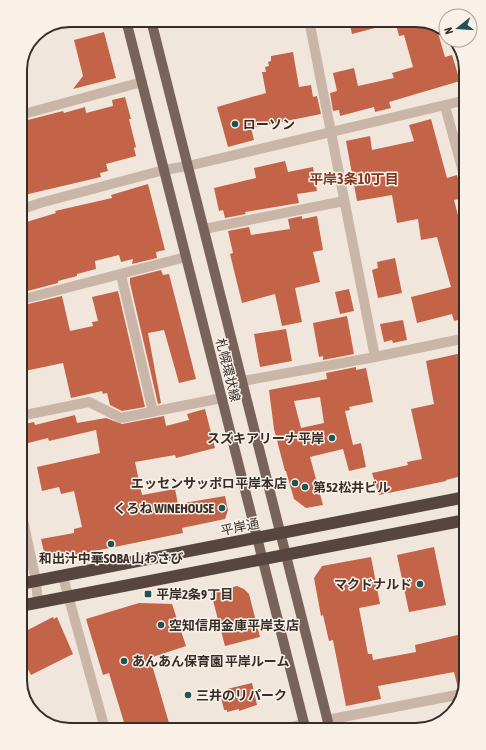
<svg xmlns="http://www.w3.org/2000/svg" width="486" height="750" font-family="'Asap Condensed','Noto Sans JP',sans-serif">
<rect width="100%" height="100%" fill="#f1e6db"/>
<path fill="#c36348" fill-rule="evenodd" d="M349,20H389L390,24L352,34Z
M395,20H419L436,26L445,57L452,55L460,81L389,102L391,108L375,112L374,107L340,116L339,110L333,111L330,93L337,91L333,73L354,68L358,86L394,78L392,73L413,67L404,35L399,36Z
M104,32L116,78L73,89L83,76L74,40Z
M293,52L299,87L311,85L313,97L317,96L321,114L251,128L254,140L228,147L217,107L266,93L262,72H266L265,67L269,66L268,62L271,61V56Z
M125,97L131,119H129L136,147L134,148L136,156L106,164L108,171L100,173L101,177L20,196V122L63,111L64,113L85,107L86,113L113,106L112,100Z
M431,119L447,178L457,175L461,187L466,189V196L459,197V199L454,200L464,238H466V318L454,321L452,314L417,323L411,297L451,287L437,237L421,240L418,219L397,223L392,195L357,201L346,141L370,136L372,150L414,141L409,125Z
M285,161L288,172L313,167L317,191L297,194L299,203L245,212L246,214L225,218L223,210L219,211L214,188L256,178L254,168Z
M148,184L165,250L156,252L157,258L132,264L133,259L121,262L119,255L95,261L96,269L77,274V276L58,281V283L20,293V224L56,213L55,211L112,198L111,195Z
M302,216V219L317,216L323,250L313,252L320,282L295,288L302,322L282,326L275,294L242,303L230,254L233,253L228,231L249,227L251,235L290,229L288,219Z
M395,258L402,293L378,298L372,270L378,268L377,262Z
M161,270L163,275L169,274L196,379L179,383L164,330L148,333L161,403L158,404L130,283V278Z
M349,289L354,311L340,314L335,292Z
M118,291L145,407L122,411L110,405L107,393L103,394L102,391L71,398L63,363L20,372V306L62,296L70,331L93,326L92,322L98,321L92,297Z
M347,316L354,354L323,360V356L319,357L313,323Z
M403,320L407,340L393,343L392,340L384,342L380,324Z
M286,329L292,361L260,367L254,334Z
M466,352V475L446,480V481L379,495L372,473L408,465L407,462L422,459L411,409L434,404L426,361Z
M356,367V370L366,368L373,402L349,407L350,410L345,411L353,445L361,443L366,467L349,471L343,449L310,457L323,505L306,508L294,499L286,471H285L274,429L269,390L327,379L326,373ZM320,397L324,423L301,428L294,401Z
M205,409L215,448L176,458L175,455L135,462L142,495L175,489L178,504L225,496L228,510L225,519L182,528L183,533L46,561L41,539L74,533V529L82,527L74,491L61,494L59,487L42,491L37,467L100,453L96,430L49,441L48,438L20,445V425L34,422L35,425L75,415L77,423L106,418L122,424L164,416L166,426L189,420L187,414Z
M434,547L446,605L409,612L397,555Z
M371,557L380,604L359,608L368,654H372L373,660L416,652L415,645L466,633V683L464,688H458L454,672L378,686L381,699L346,706L333,640L329,641L323,615L321,616L314,578L322,566Z
M237,586L244,589L249,594L260,637L225,646L211,593Z
M139,603L172,604L186,646L150,658L169,723L149,729H126L109,673L103,675L86,619Z
M53,617L54,619L57,617L73,654L31,675L20,654V634Z
M252,683L257,705L239,711V709L227,712V710H224L221,697H225L224,694L228,693L227,689Z"/>
<g fill="none" stroke-linecap="round" stroke-linejoin="round">
<path stroke="#c9b6a8" stroke-width="10" d="M309,20L375,357
M459,46L465,65
M445,106L466,183
M20,115L142,82
M20,210L40,203L164,170L188,166L466,100
M204,229L344,201
M121,275L153,412
M20,300L186,257
M243,381L375,357L466,338
M20,416L89,402L121,418L222,398
M20,506L36,581L38,603
M63,577L105,729
M327,720L462,694
M291,727L305,724"/>
<path stroke="#776359" stroke-width="10" d="M126,20L305,727
M151,20L329,726"/>
<path stroke="#56463f" stroke-width="12" d="M20,584L466,497
M20,606L466,520"/>
</g>
<g fill="#1e5456" stroke="#f9f1e8" stroke-width="1.5">
<circle cx="235" cy="124" r="4"/>
<circle cx="332" cy="438" r="4"/>
<circle cx="295" cy="483" r="4"/>
<circle cx="305" cy="487" r="4"/>
<circle cx="222" cy="508" r="4"/>
<circle cx="111" cy="544" r="4"/>
<circle cx="420" cy="584" r="4"/>
<rect x="144" y="590" width="8" height="8" rx="2"/>
<circle cx="161" cy="625" r="4"/>
<circle cx="124" cy="661" r="4"/>
<circle cx="188" cy="695" r="4"/>
</g>
<g text-anchor="middle" dominant-baseline="central" stroke-width="3" stroke-linejoin="round" paint-order="stroke">
<g font-size="13" font-weight="bold" fill="#362c28" stroke="#f9f1e8" text-anchor="start">
<text x="243" y="124">ローソン</text>
<text x="324" y="438" text-anchor="end">スズキアリーナ平岸</text>
<text x="287" y="483" text-anchor="end">エッセンサッポロ平岸本店</text>
<text x="313" y="487">第52松井ビル</text>
<text x="214" y="508" text-anchor="end">くろね WINEHOUSE</text>
<text x="111" y="558" text-anchor="middle">和出汁中華SOBA 山わさび</text>
<text x="412" y="584" text-anchor="end">マクドナルド</text>
<text x="156" y="594">平岸2条9丁目</text>
<text x="169" y="625">空知信用金庫平岸支店</text>
<text x="132" y="661">あんあん保育園 平岸ルーム</text>
<text x="196" y="695">三井のリパーク</text>
</g>
<g font-size="13" fill="#362c28" stroke="#f9f1e8">
<text transform="translate(228 370) rotate(76)">札幌環状線</text>
<text transform="translate(240 527) rotate(-12)">平岸通</text>
</g>
<g font-size="14" font-weight="bold" fill="#833823" stroke="#f9f1e8">
<text x="354" y="179">平岸3条10丁目</text>
</g>
</g>
<path d="M0 0H486V750H0ZM70 27H416A43 43 0 0 1 459 70V680A43 43 0 0 1 416 723H70A43 43 0 0 1 27 680V70A43 43 0 0 1 70 27Z" fill="#f9f1e8" fill-rule="evenodd"/>
<path fill="none" stroke="#362c28" stroke-width="2" d="M70 27H416A43 43 0 0 1 459 70V680A43 43 0 0 1 416 723H70A43 43 0 0 1 27 680V70A43 43 0 0 1 70 27Z"/>
<g transform="translate(458 28) rotate(253)"><circle r="19" fill="#f9f1e8" stroke="#aba29b"/>
<path d="M0-3L7 15L0 10L-7 15Z" fill="#1e5456"/>
<text y="-6" font-size="11" font-weight="bold" text-anchor="middle" fill="#362c28">N</text>
</g>
</svg>
